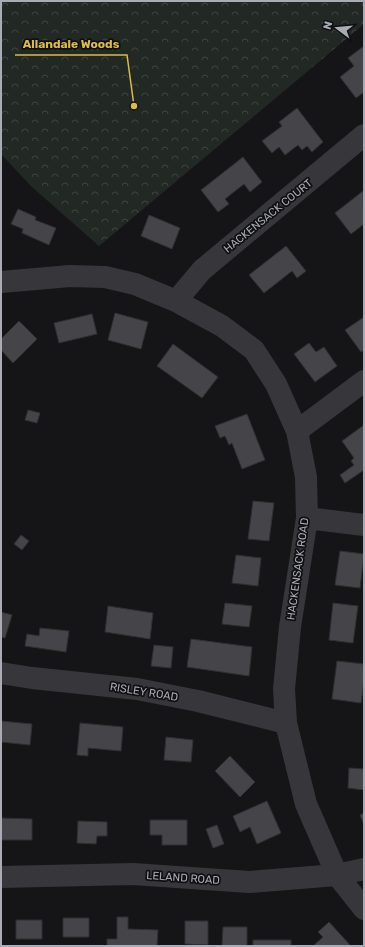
<svg xmlns="http://www.w3.org/2000/svg" width="365" height="947" font-family="Rubik,sans-serif">
<defs>
<pattern id="forest-crowns" width="20" height="18" patternUnits="userSpaceOnUse"><rect width="20" height="18" fill="#222823"/><path d="M2 6a3 3 0 1 1 6 0M12 15a3 3 0 1 1 6 0" fill="none" stroke="#3f4441"/></pattern>
</defs>
<rect width="100%" height="100%" fill="#151517"/>
<path fill="url(#forest-crowns)" d="M1,1H128L132,2L134,1H364V24L99,246L32,187L1,154Z"/>
<path fill="#454549" stroke="#302f32" d="M364,46V92L356,98L340,77L354,66L348,58Z
M297,108L323,142L312,152L307,146L302,150L298,145L285,155L279,147L272,153L262,141L282,126L279,122Z
M243,157L262,182L250,192L244,184L225,199L229,204L218,212L201,190Z
M363,191L364,224L351,234L335,213Z
M18,209L36,217L35,220L56,228L49,245L22,233L23,229L11,224Z
M149,215L180,228L172,249L141,236Z
M286,246L306,271L297,278L292,271L264,293L249,275Z
M115,313L148,322L141,349L108,340Z
M92,314L97,334L59,343L54,323Z
M364,317V350L361,352L345,330Z
M19,321L37,339L13,363L1,350V339Z
M309,343L316,352L324,347L337,366L315,382L294,354Z
M173,344L218,377L202,398L157,366Z
M28,410L40,413L37,423L25,420Z
M247,414L265,460L242,469L232,443L229,445L225,436L220,438L215,426Z
M364,425V470L345,483L340,475L354,465L351,461L354,458L342,441Z
M253,501L274,503L269,541L248,539Z
M21,535L29,541L22,550L14,544Z
M340,551L364,554L360,588L335,585Z
M236,555L261,558L258,586L232,583Z
M225,603L252,606L249,627L222,624Z
M333,603L358,606L353,643L329,640Z
M108,606L153,613L150,639L105,632Z
M1,612L12,615L5,638L1,637Z
M40,628L69,631L66,652L25,646L27,634L39,636Z
M191,639L252,647L249,676L187,667Z
M154,645L173,647L171,668L151,666Z
M337,661L364,664V681L361,703L332,699Z
M1,721L32,724L30,745L1,742Z
M80,723L123,727L121,751L88,748V756L77,755Z
M166,737L193,740L191,762L164,760Z
M230,756L255,782L240,797L215,771Z
M349,768L364,769V790L348,788Z
M267,801L281,833L257,844L250,827L240,832L233,816Z
M364,813V825L360,815Z
M1,818L32,819V840H1Z
M150,820H187V845H162V835H150Z
M78,821L107,822V836H97L96,844L77,843Z
M217,825L224,844L213,848L206,829Z
M117,917H128V929L158,930L157,946H107V939H117Z
M63,918H89V937H63Z
M16,920H42V939H16Z
M185,921H208V945L185,944Z
M329,922L351,946H313L323,937L318,932Z
M223,927H247V946H222Z
M253,940H291V946H253Z"/>
<g fill="none" stroke-linecap="round" stroke-linejoin="round">
<path stroke="#3d3e42" stroke-width="2.5" stroke-dasharray="2 3" stroke-linecap="butt" d="M363,1L364,3"/>
<path stroke="#37373b" stroke-width="22" d="M1,282L70,276L105,277L135,284L176,301L222,326L254,350L276,384L297,431L306,477L307,518L290,627L284,689L286,723L306,804L337,875L364,909
M176,301L202,270L364,135
M297,431L364,381
M307,518L364,525
M1,673L32,678L137,689L198,701L286,723
M1,877L133,874L249,882L337,875L364,869"/>
</g>
<g text-anchor="middle" dominant-baseline="central" stroke-width="3.5" stroke-linejoin="round" paint-order="stroke">
<g font-size="11" fill="#a9abb5" stroke="#101012">
<text transform="translate(268 216) rotate(-39)">HACKENSACK COURT</text>
<text transform="translate(298 569) rotate(-82)">HACKENSACK ROAD</text>
<text transform="translate(144 692) rotate(9)">RISLEY ROAD</text>
<text transform="translate(183 878) rotate(4)">LELAND ROAD</text>
</g>
</g>
<path fill="none" stroke="#dcbc48" stroke-width="1.5" d="M134 106L127 55H15"/>
<circle fill="#dcbc48" stroke="#101012" stroke-width="1.5" cx="134" cy="106" r="4"/>
<g font-size="12" text-anchor="middle" font-weight="bold" fill="#dcbc48" stroke="#101012" stroke-width="3.5" stroke-linejoin="round" paint-order="stroke">
<text x="71" y="48">Allandale Woods</text>
</g>
<rect width="365" height="947" fill="none" stroke="#a9abb5" stroke-width="4"/>
<g transform="translate(337 28) rotate(286)" stroke="#101012" stroke-width="3" paint-order="stroke">
<path d="M0-3L7 15L0 10L-7 15Z" fill="#a9abb5"/>
<text y="-6" font-size="11" font-weight="bold" text-anchor="middle" fill="#a9abb5">N</text>
</g>
</svg>
